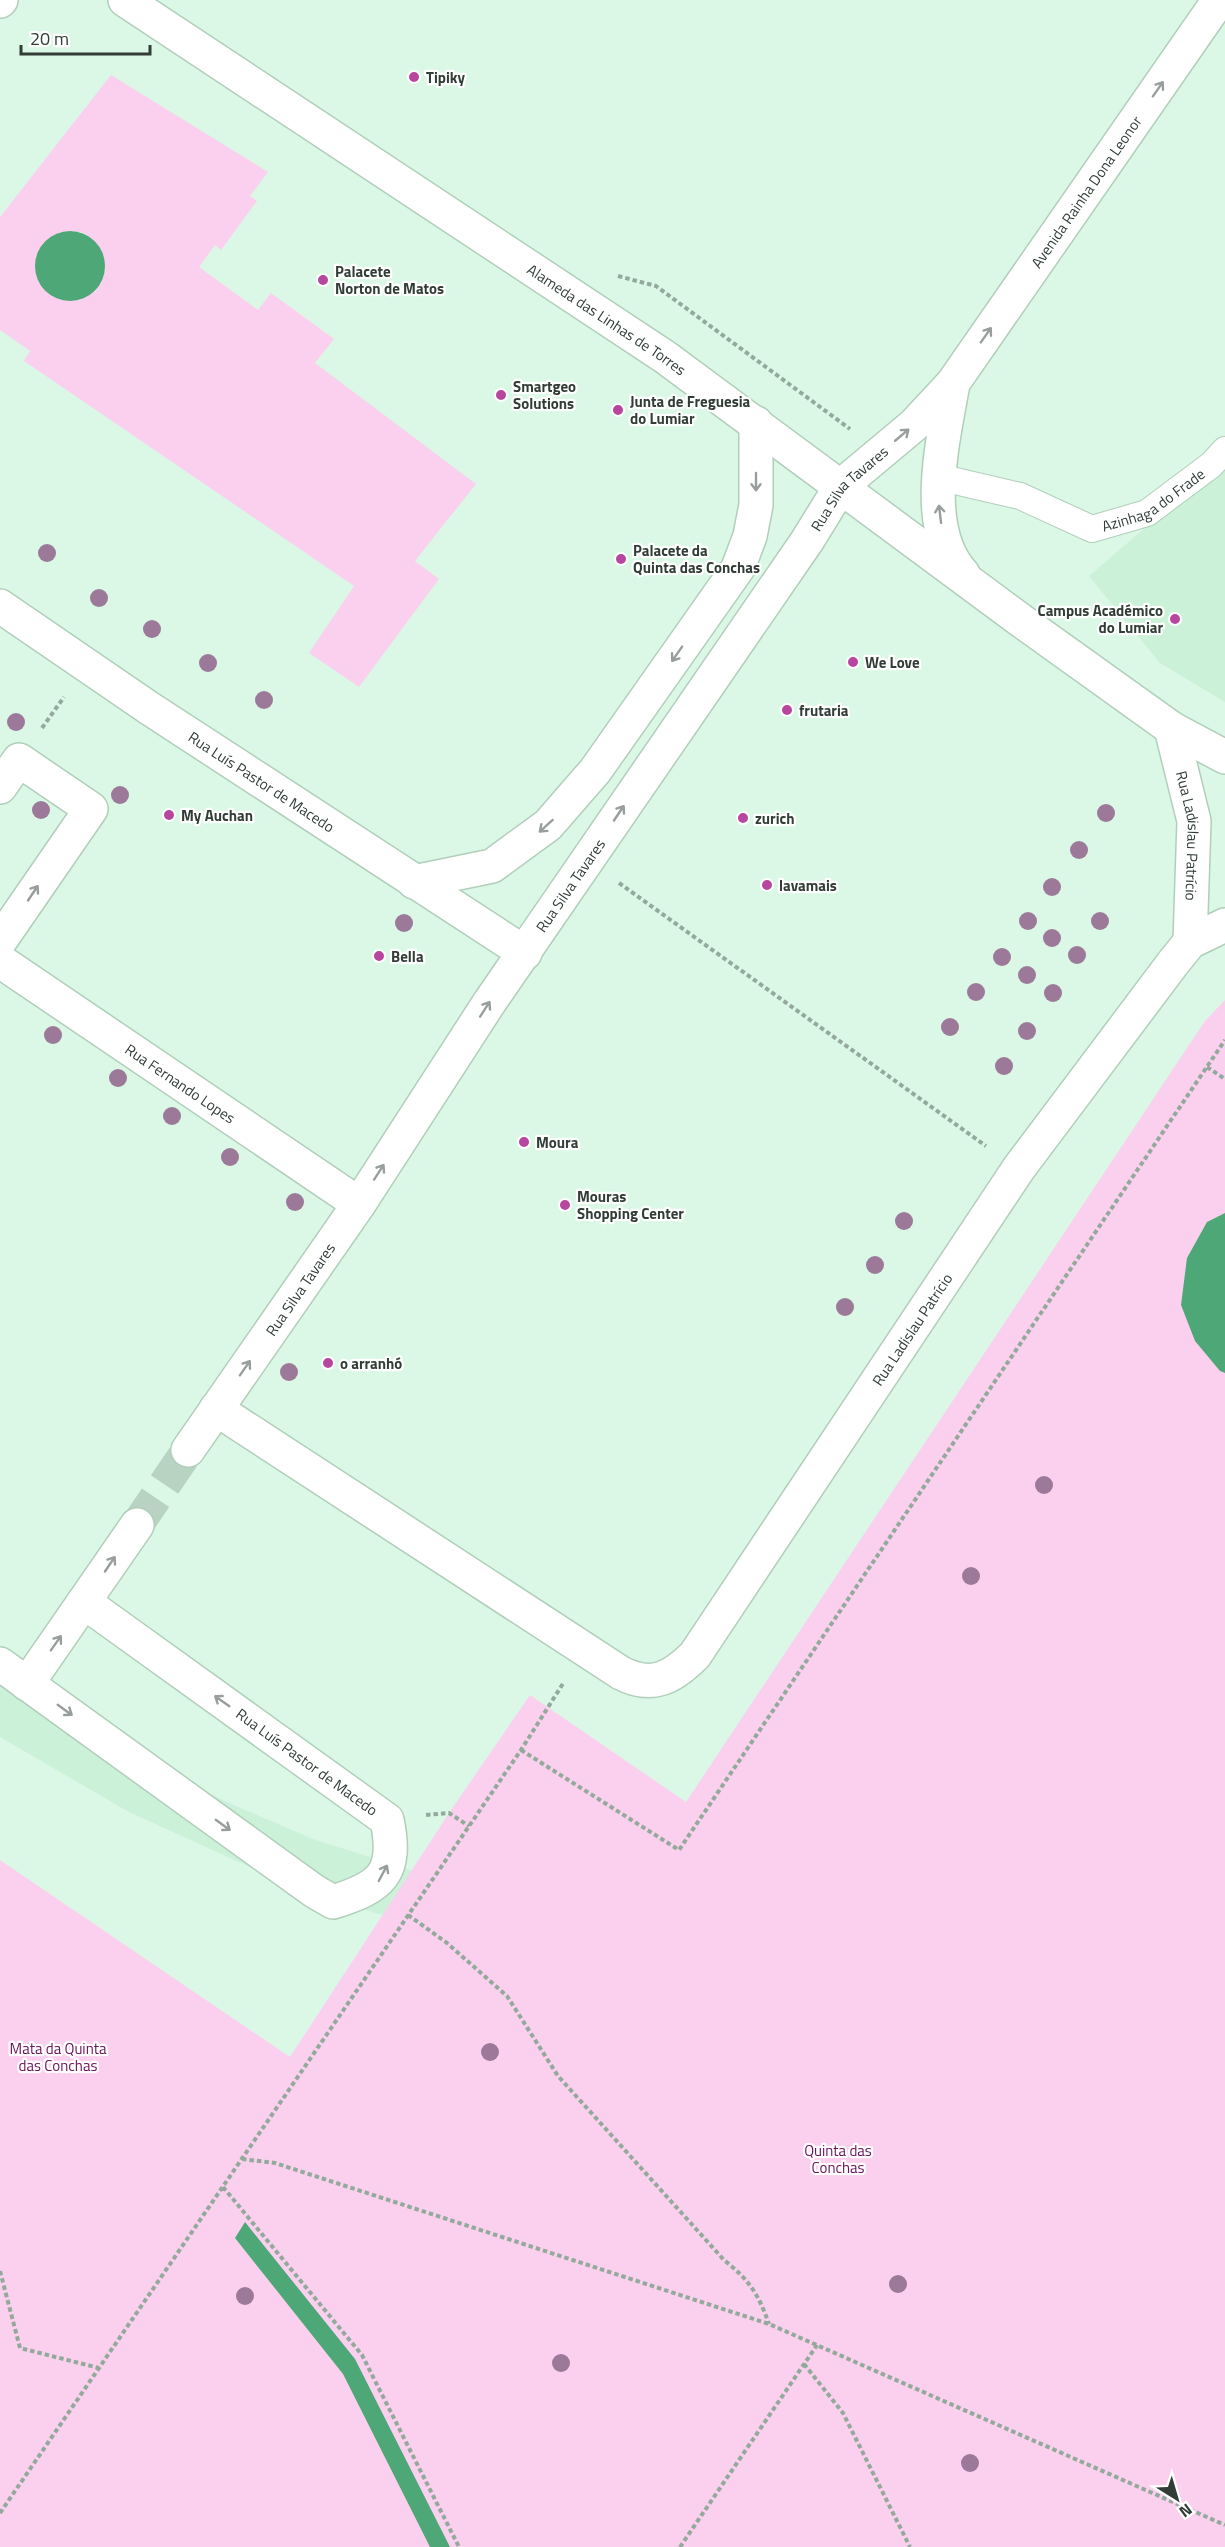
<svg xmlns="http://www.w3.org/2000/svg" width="1225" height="2547" font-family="'Titillium Web',sans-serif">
<rect width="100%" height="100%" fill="#daf8e5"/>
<path fill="#cbf1d9" d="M1225,459V702L1160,663L1089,576Z
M0,1676L152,1767L236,1806L313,1839L492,1896L479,1946L294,1887L129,1812L0,1737Z"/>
<path fill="#fbd0ee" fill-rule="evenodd" d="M111,75L268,172L250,196L257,201L221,250L215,245L199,267L258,310L271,293L334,339L315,363L476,484L415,561L439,579L359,687L309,653L354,586L24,361L30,351L0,330V217ZM72,231L84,233L105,271L95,292L37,279L36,256L60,232Z
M1225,1000V2547H0V1860L290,2057L449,1813L530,1695L686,1802L1205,1021Z"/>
<path fill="#4ea776" d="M35 266a35 35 0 1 1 70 0a35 35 0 1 1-70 0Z
M1225,1213V1373L1220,1371L1195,1341L1181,1305L1187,1258L1207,1222Z
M245,2222L355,2359L450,2547H430L343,2374L235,2238Z"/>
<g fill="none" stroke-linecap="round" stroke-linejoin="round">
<path stroke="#b8d3c2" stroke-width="33" stroke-dasharray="33 16" stroke-linecap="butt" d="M137,1525L188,1450"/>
<g stroke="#b1cebb" stroke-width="28">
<g id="lane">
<path id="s1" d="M938,477L1020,496L1092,529L1147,513L1211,465L1225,450"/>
</g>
</g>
<g stroke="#b1cebb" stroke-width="36">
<g id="street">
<path id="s2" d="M0,606L149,708L525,953"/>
<path id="s3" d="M1171,728L1194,821L1190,942"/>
<path d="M0,787L19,760L91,809L0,941"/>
<path d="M414,882L492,866L548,825L595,771L738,568L750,536L756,505V423"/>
<path id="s4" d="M0,961L359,1204"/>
<path id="s5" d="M216,1409L621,1673C652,1689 672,1678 695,1655L1019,1168L1173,963L1190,942L1225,925"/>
<path id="s6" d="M188,1450L359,1204L489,1003L807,541L841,486L914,425L953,383L1219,0"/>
<path d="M0,1664L314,1891L333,1902C382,1887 398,1873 387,1820L84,1602"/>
<path d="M27,1684L137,1525"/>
</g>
</g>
<g stroke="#b1cebb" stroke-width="36">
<g id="secondary">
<path id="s7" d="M125,0L665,357L1023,622L1171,728L1225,757"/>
<path d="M0,1L1,0"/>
<path d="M953,383C944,438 920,527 963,574"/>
</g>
</g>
<path stroke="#93a99b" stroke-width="4" stroke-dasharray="4.5 3" stroke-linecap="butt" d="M618,276L656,286L850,429
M42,728L64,697
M619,883L986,1146
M1207,1067L1225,1079
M521,1750L679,1850L1225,1040
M426,1815L449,1813L469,1826
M408,1915L447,1943L507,1996L558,2076L724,2260C749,2280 758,2293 769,2324
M242,2159L275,2163L769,2324L1225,2525
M223,2187L362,2355L459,2547
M0,2271L20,2348L99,2368
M804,2364L843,2413L910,2547
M0,2513L521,1750L564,1682
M680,2547L817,2345"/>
<use href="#lane" stroke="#fff" stroke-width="26"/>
<use href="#street" stroke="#fff" stroke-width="33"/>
<use href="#secondary" stroke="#fff" stroke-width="33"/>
</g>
<g fill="#9c7998">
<circle cx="47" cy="553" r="9"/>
<circle cx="99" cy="598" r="9"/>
<circle cx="152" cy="629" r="9"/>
<circle cx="208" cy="663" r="9"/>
<circle cx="264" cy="700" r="9"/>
<circle cx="16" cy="722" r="9"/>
<circle cx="120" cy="795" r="9"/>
<circle cx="41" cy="810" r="9"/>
<circle cx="1106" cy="813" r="9"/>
<circle cx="1079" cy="850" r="9"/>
<circle cx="1052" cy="887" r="9"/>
<circle cx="1028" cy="921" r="9"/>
<circle cx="1100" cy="921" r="9"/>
<circle cx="404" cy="923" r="9"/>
<circle cx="1052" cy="938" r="9"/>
<circle cx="1077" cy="955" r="9"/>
<circle cx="1002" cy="957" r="9"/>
<circle cx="1027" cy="975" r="9"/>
<circle cx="976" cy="992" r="9"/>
<circle cx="1053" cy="993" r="9"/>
<circle cx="950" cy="1027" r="9"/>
<circle cx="1027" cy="1031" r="9"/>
<circle cx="53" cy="1035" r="9"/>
<circle cx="1004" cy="1066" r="9"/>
<circle cx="118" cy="1078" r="9"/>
<circle cx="172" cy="1116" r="9"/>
<circle cx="230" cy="1157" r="9"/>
<circle cx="295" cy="1202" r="9"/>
<circle cx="904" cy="1221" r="9"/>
<circle cx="875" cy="1265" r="9"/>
<circle cx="845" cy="1307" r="9"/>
<circle cx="289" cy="1372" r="9"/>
<circle cx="1044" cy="1485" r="9"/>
<circle cx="971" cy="1576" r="9"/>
<circle cx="490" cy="2052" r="9"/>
<circle cx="898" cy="2284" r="9"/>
<circle cx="245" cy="2296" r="9"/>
<circle cx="561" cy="2363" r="9"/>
<circle cx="970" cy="2463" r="9"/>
</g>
<defs><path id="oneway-shaft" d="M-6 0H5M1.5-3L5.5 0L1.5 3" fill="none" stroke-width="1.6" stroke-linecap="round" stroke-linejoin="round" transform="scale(1.5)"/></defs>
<g stroke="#989e9a">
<use href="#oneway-shaft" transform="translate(1158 89) rotate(-55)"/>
<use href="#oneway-shaft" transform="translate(986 335) rotate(-55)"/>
<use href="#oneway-shaft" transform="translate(902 435) rotate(-40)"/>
<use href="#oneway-shaft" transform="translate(756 482) rotate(90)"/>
<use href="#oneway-shaft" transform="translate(940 514) rotate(-97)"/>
<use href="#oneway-shaft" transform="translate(677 654) rotate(125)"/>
<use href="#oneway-shaft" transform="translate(619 813) rotate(-56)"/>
<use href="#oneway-shaft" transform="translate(546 826) rotate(138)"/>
<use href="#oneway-shaft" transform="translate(33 893) rotate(-56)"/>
<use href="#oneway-shaft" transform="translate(485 1009) rotate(-57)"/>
<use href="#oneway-shaft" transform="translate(379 1172) rotate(-57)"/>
<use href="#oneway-shaft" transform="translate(245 1368) rotate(-55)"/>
<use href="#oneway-shaft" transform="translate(110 1564) rotate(-56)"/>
<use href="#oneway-shaft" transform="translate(56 1643) rotate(-55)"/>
<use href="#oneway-shaft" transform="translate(222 1701) rotate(-145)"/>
<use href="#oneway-shaft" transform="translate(65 1710) rotate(36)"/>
<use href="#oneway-shaft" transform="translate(223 1825) rotate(36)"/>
<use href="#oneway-shaft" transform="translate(383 1873) rotate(-62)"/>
</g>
<g fill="#b8459e" stroke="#fff" stroke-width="2">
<circle cx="414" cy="77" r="6"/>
<circle cx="323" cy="280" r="6"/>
<circle cx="501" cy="395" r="6"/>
<circle cx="618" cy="410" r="6"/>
<circle cx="621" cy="559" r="6"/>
<circle cx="1175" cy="619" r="6"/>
<circle cx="853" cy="662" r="6"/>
<circle cx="787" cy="710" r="6"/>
<circle cx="169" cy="815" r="6"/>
<circle cx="743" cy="818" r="6"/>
<circle cx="767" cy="885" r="6"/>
<circle cx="379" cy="956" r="6"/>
<circle cx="524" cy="1142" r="6"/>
<circle cx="565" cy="1205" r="6"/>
<circle cx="328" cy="1363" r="6"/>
</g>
<g text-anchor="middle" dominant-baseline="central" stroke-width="4.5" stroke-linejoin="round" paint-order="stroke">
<g font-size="15" font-weight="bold" fill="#313d36" stroke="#fff" text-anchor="start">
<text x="426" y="77">Tipiky</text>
<text x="335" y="271">Palacete<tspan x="335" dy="17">Norton de Matos</tspan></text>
<text x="513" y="386">Smartgeo<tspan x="513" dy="17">Solutions</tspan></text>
<text x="630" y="401">Junta de Freguesia<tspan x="630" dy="17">do Lumiar</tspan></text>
<text x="633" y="550">Palacete da<tspan x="633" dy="17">Quinta das Conchas</tspan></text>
<text x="1163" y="610" text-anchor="end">Campus Académico<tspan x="1163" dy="17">do Lumiar</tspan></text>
<text x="865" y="662">We Love</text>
<text x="799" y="710">frutaria</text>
<text x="181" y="815">My Auchan</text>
<text x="755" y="818">zurich</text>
<text x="779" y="885">lavamais</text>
<text x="391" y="956">Bella</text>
<text x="536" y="1142">Moura</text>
<text x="577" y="1196">Mouras<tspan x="577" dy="17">Shopping Center</tspan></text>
<text x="340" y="1363">o arranhó</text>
</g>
<g font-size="15" fill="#313d36" stroke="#fff">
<text stroke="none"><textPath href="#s6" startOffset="1550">Avenida Rainha Dona Leonor</textPath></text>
<text stroke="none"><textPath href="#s7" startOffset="578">Alameda das Linhas de Torres</textPath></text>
<text stroke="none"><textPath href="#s6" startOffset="1168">Rua Silva Tavares</textPath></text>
<text stroke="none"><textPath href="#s1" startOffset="232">Azinhaga do Frade</textPath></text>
<text stroke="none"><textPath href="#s2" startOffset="315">Rua Luís Pastor de Macedo</textPath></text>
<text stroke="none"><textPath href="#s3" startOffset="110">Rua Ladislau Patrício</textPath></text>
<text stroke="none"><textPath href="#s6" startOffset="682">Rua Silva Tavares</textPath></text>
<text stroke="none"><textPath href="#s4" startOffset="218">Rua Fernando Lopes</textPath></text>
<text stroke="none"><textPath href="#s6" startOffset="196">Rua Silva Tavares</textPath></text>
<text stroke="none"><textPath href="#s5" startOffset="958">Rua Ladislau Patrício</textPath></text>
<text transform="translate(307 1762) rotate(36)">Rua Luís Pastor de Macedo</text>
</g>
<g font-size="15" fill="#691159" stroke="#fff">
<text x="58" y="2048">Mata da Quinta<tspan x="58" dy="17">das Conchas</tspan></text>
<text x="838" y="2150">Quinta das<tspan x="838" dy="17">Conchas</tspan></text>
</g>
</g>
<g transform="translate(1177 2499) rotate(143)" stroke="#ffffff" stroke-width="4.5" paint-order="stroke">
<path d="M0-4.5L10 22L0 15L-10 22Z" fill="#313d36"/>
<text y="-9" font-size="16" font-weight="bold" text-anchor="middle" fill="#313d36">N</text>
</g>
<path d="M21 45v9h129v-9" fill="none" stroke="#313d36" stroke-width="3"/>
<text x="30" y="45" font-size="18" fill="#313d36" stroke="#ffffff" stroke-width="4.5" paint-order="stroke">20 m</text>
</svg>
